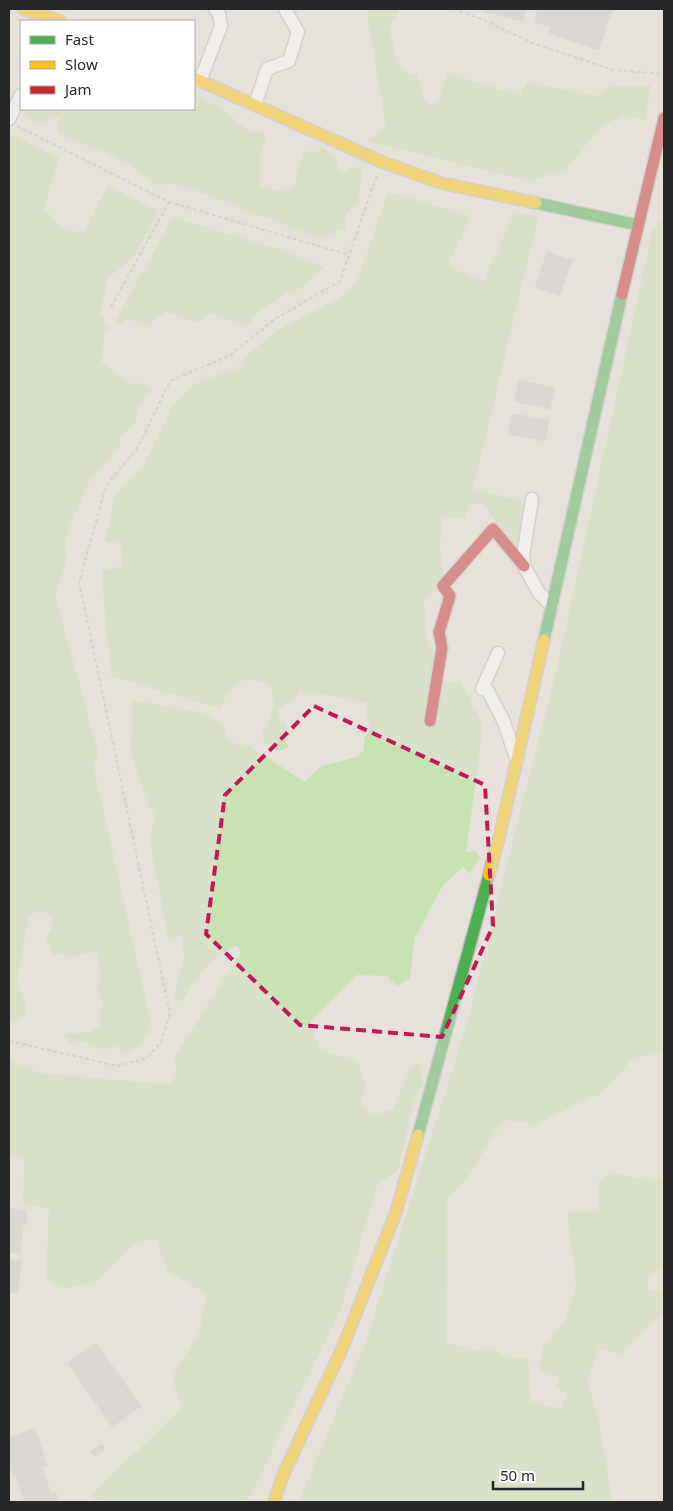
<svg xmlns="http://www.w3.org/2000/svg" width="673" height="1511" font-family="'Noto Sans',sans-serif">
<rect width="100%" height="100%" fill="#e6e1db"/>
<path fill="#c9e2b3" d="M369,9H397V15L389,27L397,61L409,75L418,73L423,99L430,105L438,102L447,73L520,96L527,82L596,96L614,86L651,85L645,120L622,115L601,127L567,168L531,181L367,141L386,126L368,19Z
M194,95L223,109L249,132H264L266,141L261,150L259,187L282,191L296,184L298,166L306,150L314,153L323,148L337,160V171L345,173L352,166L363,171L358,202L346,213V228L320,238L178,184L155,185L128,163L58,133L57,123L65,113L47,121H32L22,110L23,109H194Z
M9,133L59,158L44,208L61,227L83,234L108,185L158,211L133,258L108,278L100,313L110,328L105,335L101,362L130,384L142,383L151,391L138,407L136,422L120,437L119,448L91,477L65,539L67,559L55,596L99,755L93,764L152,1028C143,1045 139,1049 121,1054L117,1045L104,1050L79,1040L70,1044L66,1034L89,1032L101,1024L98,1015L103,1004L96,984L100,981L98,951L66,958L63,954L51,955V946L44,940L51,930L53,919L42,910L29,915L17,983L26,1004V1015L13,1022L9,1021Z
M388,192L470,216L448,266L483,282L515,212L538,217L473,490L520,500L525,504L521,544L517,548L512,546L484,504L470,503L466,519L442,516L440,551L444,575L424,601L428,648L437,646L434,683L461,681L483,724L466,853L475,851L480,858L469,874L463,867L443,885L415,937L410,978L397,986L387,976L357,975L311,1021L319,1050L358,1062L366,1085L361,1105L370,1116L393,1109L411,1068L419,1064L423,1085L413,1105L398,1171L377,1185L340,1312L247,1502H102L89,1497L182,1408L172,1378L200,1331L206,1293L169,1273L156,1241L150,1239L131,1247L96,1282L64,1288L46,1280L49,1208L23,1204L24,1156L9,1154V1061L39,1073L171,1085L177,1073L174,1057L241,953L237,945L213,959L192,984L185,997L177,1002L173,998L184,959L182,935L168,940L149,835L156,819L144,795L131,751L132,700L209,714L223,726L229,742L249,746L305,782L311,775L322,766L357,757L363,751L365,737L371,728L366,714L367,703L300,690L293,701L285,703L278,711L280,721L286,723L287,730L284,737L288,747L279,751L264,742L262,731L267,727L274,701L271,686L246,678L228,691L221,709L111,676L101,571L123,566L121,540L105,542L115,495L145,464L173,405L194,384L236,369L250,352L280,329L346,294L359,277Z
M173,217L275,248L324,267L302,288L285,294L257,313L251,322L242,325L212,313L199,323L166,312C149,323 149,330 129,318L120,326L114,323Z
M664,219V1041L662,1054L634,1057L603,1092L537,1124L503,1120L464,1183L447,1197L446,1343L473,1350L491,1348L507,1357L528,1358L531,1401L561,1409L567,1393L555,1388L559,1378L539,1369L543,1347L566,1319L576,1284L567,1212H599V1180L612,1172L650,1182L664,1176V1260L663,1269L648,1277V1290L662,1291V1313L621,1354L599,1348L587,1381L598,1416L612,1498L610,1502H299L366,1341L467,1024L557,668L653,228Z"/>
<path fill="#cecbc7" stroke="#d1cdc8" d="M482,9H526L523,21L489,13Z
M538,9H614L608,20L599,50L549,34L551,27L534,22Z
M547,252L572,260L560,296L535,288Z
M519,380L555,388L550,409L514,401Z
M512,414L549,420L545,441L508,434Z
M9,1208L27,1210L26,1225H23L20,1253L9,1252Z
M9,1260L21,1261L18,1293L9,1292Z
M96,1343L141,1406L112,1427L68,1363Z
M35,1428L47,1466L42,1467L51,1495L56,1493L59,1502H25L16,1476L14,1477L9,1461V1437Z
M102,1444L105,1449L95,1457L91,1452Z"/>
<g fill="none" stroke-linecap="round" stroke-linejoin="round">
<g stroke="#bfbdbd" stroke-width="15">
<path id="street" d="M200,81L221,26L219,14L215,9
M255,105L267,69L289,61L298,32L285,9
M9,119L21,95
M532,499L523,556L524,566L539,593L552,606
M498,653L482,689L488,691L503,720L517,760"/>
</g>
<g stroke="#bfbdbd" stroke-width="14">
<path id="fast" d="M536,203L638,225
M544,640L622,294
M418,1135L489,875"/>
</g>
<g stroke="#bfbdbd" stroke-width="14">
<path id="slow" d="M23,9L60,21
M194,78L382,162L441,183L536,203
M489,875L500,834L544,640
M274,1502L283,1475L342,1349L396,1212L418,1135"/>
</g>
<g stroke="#bfbdbd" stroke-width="14">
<path id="jam" d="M622,294L664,118
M430,721L442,648L439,632L450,596L443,586L493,529L524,566"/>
</g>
<path stroke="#c2c2c1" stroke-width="2" stroke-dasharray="4 2.5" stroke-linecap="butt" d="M453,9L479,18L535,44L614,70L664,74
M17,126L169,202L349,255
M111,307L169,202
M9,1041L118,1066L147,1058L161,1042L170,1014L79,582L106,486L138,447L170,381L229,356L275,319L340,281L377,175"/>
<use href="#street" stroke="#fbfafa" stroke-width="12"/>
<use href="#fast" stroke="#4caf50" stroke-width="11"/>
<use href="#slow" stroke="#ffc107" stroke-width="11"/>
<use href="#jam" stroke="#c62828" stroke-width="11"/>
</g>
<path d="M0 0H673V1511H0ZM314,706L485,785L493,926L442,1037L300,1025L206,934L225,795Z" fill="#e6e1db" fill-opacity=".55" fill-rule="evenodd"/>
<path fill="none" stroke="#c2185b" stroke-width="4" stroke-dasharray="10 6" stroke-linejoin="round" d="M314,706L485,785L493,926L442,1037L300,1025L206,934L225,795Z"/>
<rect width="673" height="1511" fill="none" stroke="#272727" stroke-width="20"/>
<rect x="20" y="20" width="175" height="90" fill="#ffffff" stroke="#a9a9a9"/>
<rect x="30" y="36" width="25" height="8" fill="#4caf50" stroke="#a9a9a9"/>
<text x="65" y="45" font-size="15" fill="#272727">Fast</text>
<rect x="30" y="61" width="25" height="8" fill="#ffc107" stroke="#a9a9a9"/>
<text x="65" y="70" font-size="15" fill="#272727">Slow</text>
<rect x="30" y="86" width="25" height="8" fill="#c62828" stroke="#a9a9a9"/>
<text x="65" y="95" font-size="15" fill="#272727">Jam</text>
<path d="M493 1481v8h90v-8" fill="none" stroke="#272727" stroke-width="2.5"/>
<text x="500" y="1481" font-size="15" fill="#272727" stroke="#ffffff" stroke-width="4" paint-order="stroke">50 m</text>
</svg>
